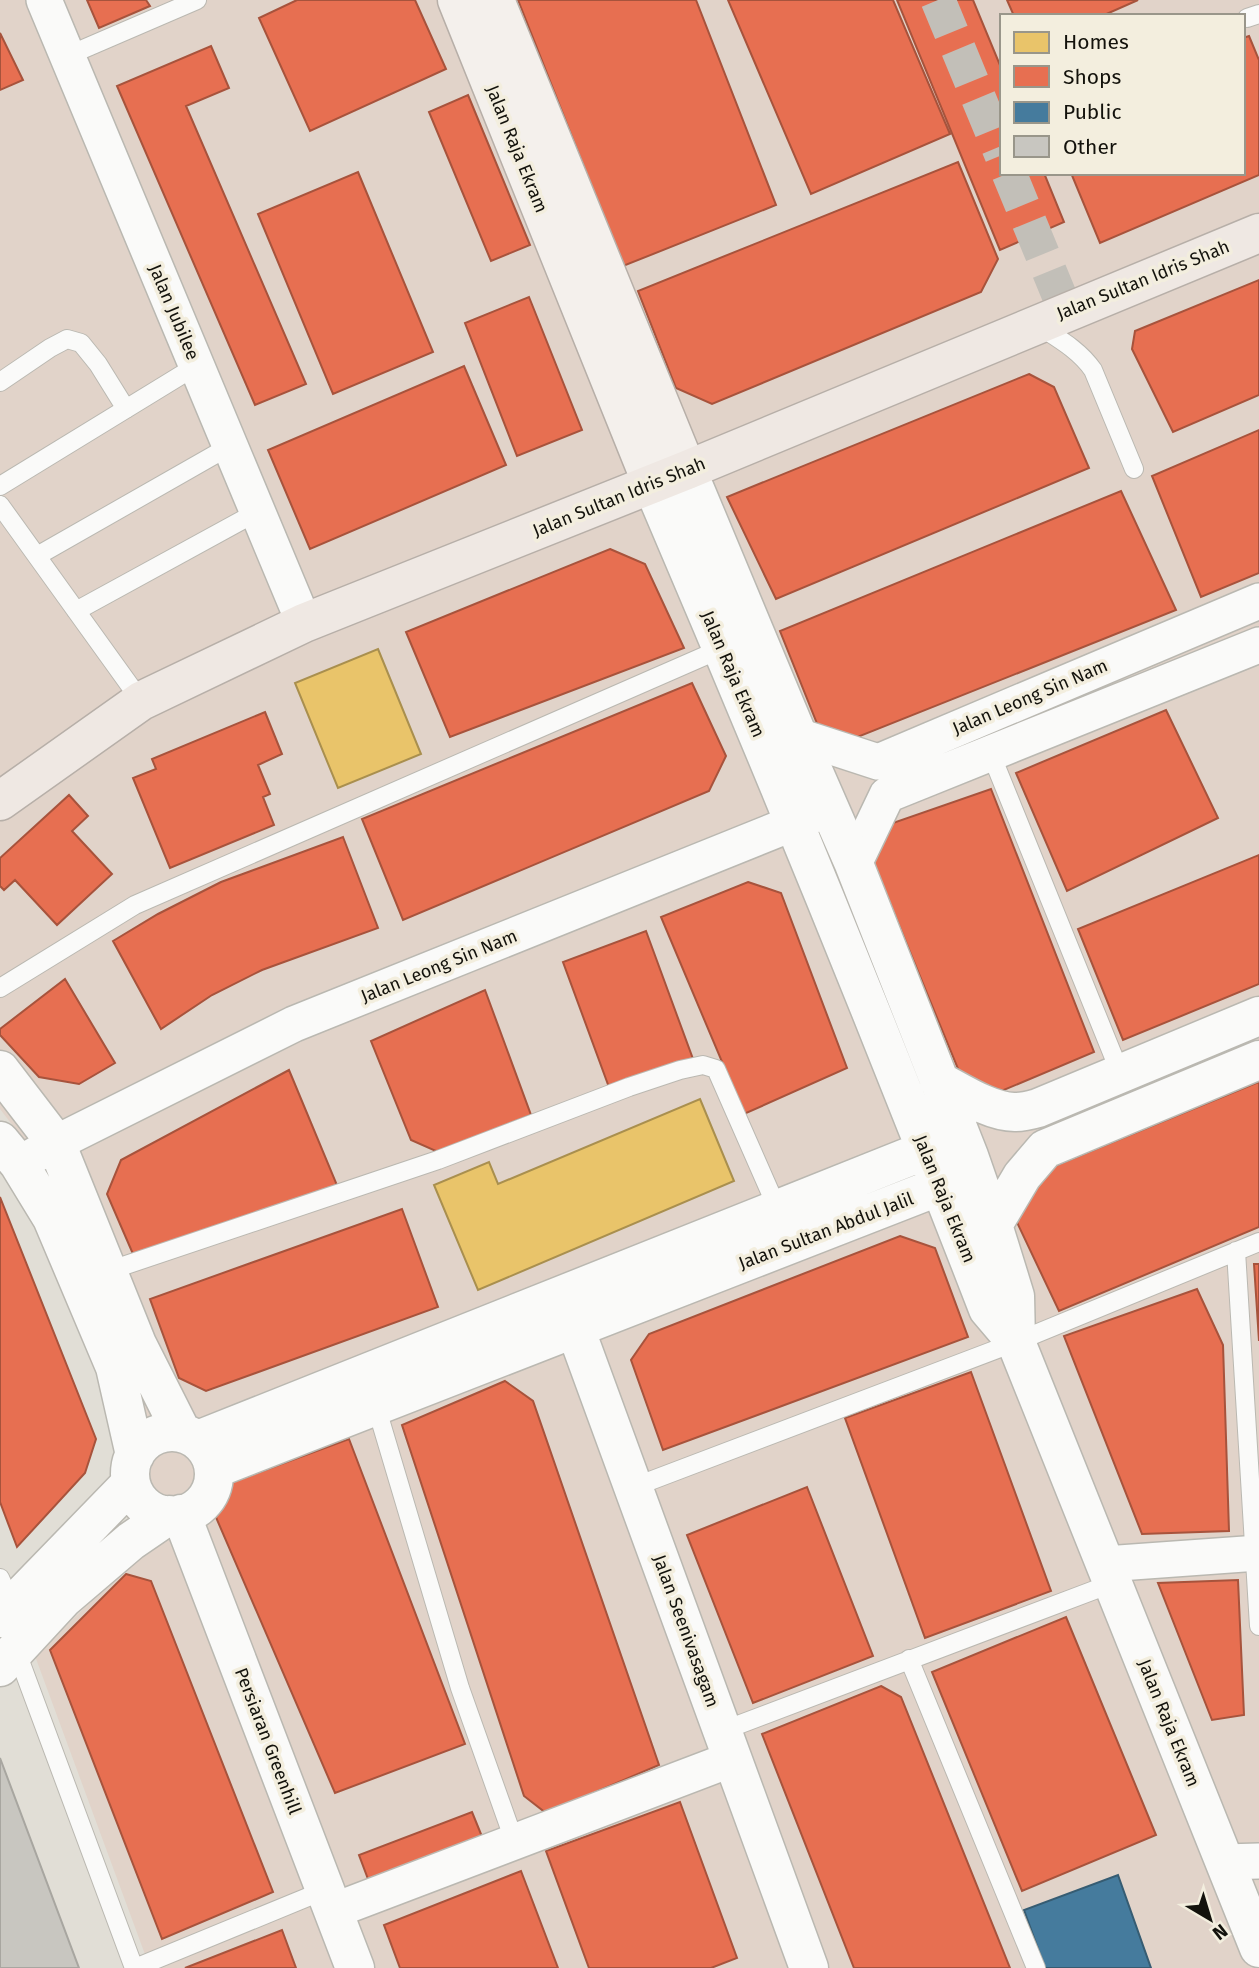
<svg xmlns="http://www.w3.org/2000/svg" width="1259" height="1968" font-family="'Fira Sans',sans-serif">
<rect width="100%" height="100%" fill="#e1ded6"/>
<path fill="#e1d3c9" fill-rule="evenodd" d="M0,0H1259V1968H150L35,1656L152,1542L33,1152L0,1109ZM1002,16H1243V173H1002Z"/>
<path fill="#e9c46a" stroke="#a98f4e" stroke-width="2" d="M378,649L421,754L338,788L295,683Z
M700,1099L734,1181L478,1290L434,1185L489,1162L498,1184Z"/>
<path fill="#e76f51" stroke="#a7533c" stroke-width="2" d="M87,0H146L150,6L99,28Z
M297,0H415L446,69L310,131L259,18Z
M518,0H696L776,205L623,266Z
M728,0H893L950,134L811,194Z
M897,0H973L1002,70V173H1044L1064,222L1000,250Z
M1007,0H1138L1102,16H1014Z
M0,33L23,80L0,90Z
M1249,36L1259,60V175L1100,243L1071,173H1243V38Z
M211,46L229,88L186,106L306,384L255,405L117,86Z
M468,95L530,245L491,261L429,112Z
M958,162L998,259L981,292L712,404L676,388L638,291Z
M358,172L433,352L333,394L258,214Z
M1259,280V395L1173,432L1132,349L1135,331Z
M529,297L582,430L517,456L465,323Z
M464,366L506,465L310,549L268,450Z
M1029,374L1054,387L1089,468L776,599L727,497Z
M1259,430V573L1201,597L1152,476Z
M1121,491L1176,610L845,742L820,731L780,631Z
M610,549L645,564L684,648L450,737L406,632Z
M692,683L726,756L709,791L403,920L362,819Z
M1166,710L1218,818L1067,891L1016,773Z
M265,712L282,754L258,765L270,794L263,797L274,825L170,868L133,778L156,769L152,759Z
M991,789L1094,1052L999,1092L963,1081L871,857L890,824Z
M69,795L88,816L72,831L112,874L57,925L15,880L4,890L0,886V858Z
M343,837L378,928L262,970L212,995L161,1029L113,941L158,914L221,882Z
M1259,855V984L1123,1040L1078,929Z
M748,882L781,893L847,1068L744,1114L661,917Z
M646,931L693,1059L610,1090L563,962Z
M65,979L115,1063L79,1084L39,1077L0,1035V1029Z
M485,990L531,1115L438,1152L411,1140L371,1041Z
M289,1070L339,1190L133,1254L107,1194L121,1160Z
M1259,1082V1227L1059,1311L1014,1216L1040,1172Z
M0,1197L96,1439L85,1473L17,1547L0,1502Z
M402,1209L438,1307L206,1391L179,1378L150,1299Z
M900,1236L935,1248L968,1337L663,1450L631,1360L649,1334Z
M1254,1264H1259V1341Z
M1197,1289L1223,1345L1229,1531L1142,1534L1064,1336Z
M971,1372L1051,1591L925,1638L845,1418Z
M505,1381L533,1401L659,1765L546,1813L524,1796L402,1425Z
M349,1439L465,1744L335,1793L215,1515L230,1483Z
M807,1487L873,1656L753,1703L687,1535Z
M126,1574L151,1581L273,1892L162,1939L50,1650Z
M1238,1580L1244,1715L1212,1720L1158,1583Z
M1066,1617L1156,1835L1022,1891L932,1672Z
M881,1686L901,1697L1010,1968H854L762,1734Z
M680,1802L737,1958L711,1968H589L546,1851Z
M472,1812L485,1844L371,1887L359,1855Z
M521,1871L558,1968H400L384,1925Z
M282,1930L296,1968H185Z"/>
<path fill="#457b9d" stroke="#365c72" stroke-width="2" d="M1118,1875L1151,1968H1045L1024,1910Z"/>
<path fill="#c8c6c0" stroke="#a8a6a0" stroke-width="2" d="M0,1758L79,1968H0Z"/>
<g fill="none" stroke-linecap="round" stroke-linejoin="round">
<path stroke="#c2bfb8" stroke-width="35" stroke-dasharray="35 18" stroke-linecap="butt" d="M938,0L1002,155
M1009,173L1066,312"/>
<g stroke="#bab8b1" stroke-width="20">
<path id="lane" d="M1247,18L1259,14
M67,56L197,0
M1039,326C1059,339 1079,350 1093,370L1134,469
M0,382L50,348L67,339L81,343L98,364L126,409
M0,486L196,366
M0,505L141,701
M37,556L230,446
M76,611L257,512
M991,754L1121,1075
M0,988L135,905L723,648
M1236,1251L1259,1626
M108,1271L438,1160L629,1087L680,1070L703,1065L716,1069L778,1210
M376,1406L460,1688L515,1843
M634,1487L1016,1342L1259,1242
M0,1578L12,1605
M16,1650L134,1968
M909,1659L1036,1968
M722,1731L1113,1583
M135,1968L325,1890"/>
</g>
<g stroke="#bab8b1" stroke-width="38">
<path id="street" d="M44,0L304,623
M798,736L878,762L1259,601
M854,864L887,795L1259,645
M19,1164L56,1143L294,1024L821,812
M1105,1564L1259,1553
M1225,1862L1259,1861
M333,1911L732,1759"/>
</g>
<g stroke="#bab8b1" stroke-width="41">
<path id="secondary" d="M687,470L798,736L854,864L969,1156L993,1225L1015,1296L1016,1342
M652,484C769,757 881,1032 988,1309L1016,1342L1259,1948
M0,1070L56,1143L137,1344L182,1433
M939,1081C960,1092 992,1113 1016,1112C1023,1112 1031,1110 1038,1108L1259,1016
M0,1141L19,1164L52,1218L115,1367L135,1455
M993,1225L1022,1176L1045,1149L1259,1060
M569,1305L575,1328L809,1968
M130 1474a42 42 0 1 1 84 0a42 42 0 1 1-84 0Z
M198,1440L926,1150L950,1153
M214,1469L940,1186L958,1167
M181,1514L355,1968
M0,1618L131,1483
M0,1667L63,1599L131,1541L169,1515"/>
</g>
<g stroke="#b7afa8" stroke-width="41">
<path id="primary" d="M457,0L652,484
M495,0L687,470"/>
</g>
<g stroke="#b7afa8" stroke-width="41">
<path id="highway" d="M0,801L141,701L304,623L687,470L1259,233"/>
</g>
<use href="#lane" stroke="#fafaf9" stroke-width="18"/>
<use href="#street" stroke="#fafaf9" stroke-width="35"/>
<use href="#secondary" stroke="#fafaf9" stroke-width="38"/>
<use href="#primary" stroke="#f4f0ec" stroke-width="38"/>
<use href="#highway" stroke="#efe8e3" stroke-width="38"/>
</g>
<g text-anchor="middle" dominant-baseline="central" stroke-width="7" stroke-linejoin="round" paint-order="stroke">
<g font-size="18" fill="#13120c" stroke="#f3eede">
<text transform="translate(517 149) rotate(68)">Jalan Raja Ekram</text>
<text transform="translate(1143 280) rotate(-22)">Jalan Sultan Idris Shah</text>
<text transform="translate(174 312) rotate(67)">Jalan Jubilee</text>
<text transform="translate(619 497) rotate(-22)">Jalan Sultan Idris Shah</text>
<text transform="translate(733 674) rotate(67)">Jalan Raja Ekram</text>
<text transform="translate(1030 697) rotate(-23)">Jalan Leong Sin Nam</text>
<text transform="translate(439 966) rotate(-22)">Jalan Leong Sin Nam</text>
<text transform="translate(945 1199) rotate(68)">Jalan Raja Ekram</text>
<text transform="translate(826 1231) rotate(-21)">Jalan Sultan Abdul Jalil</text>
<text transform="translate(686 1631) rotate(70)">Jalan Seenivasagam</text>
<text transform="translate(1169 1723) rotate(68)">Jalan Raja Ekram</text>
<text transform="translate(268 1741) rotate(69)">Persiaran Greenhill</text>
</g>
</g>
<rect x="1000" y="14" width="245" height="161" fill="#f3eede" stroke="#99968a" stroke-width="2"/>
<rect x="1014" y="32" width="35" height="21" fill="#e9c46a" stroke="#99968a" stroke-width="2"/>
<text x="1063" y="49" font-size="21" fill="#13120c">Homes</text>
<rect x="1014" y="66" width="35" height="21" fill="#e76f51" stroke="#99968a" stroke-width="2"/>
<text x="1063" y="84" font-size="21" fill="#13120c">Shops</text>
<rect x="1014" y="102" width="35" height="21" fill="#457b9d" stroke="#99968a" stroke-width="2"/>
<text x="1063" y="119" font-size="21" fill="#13120c">Public</text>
<rect x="1014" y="136" width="35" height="21" fill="#c8c6c0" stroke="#99968a" stroke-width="2"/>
<text x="1063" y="154" font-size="21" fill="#13120c">Other</text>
<g transform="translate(1210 1919) rotate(142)" stroke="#f3eede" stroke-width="5" paint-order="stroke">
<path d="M0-5L12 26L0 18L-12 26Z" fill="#13120c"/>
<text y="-10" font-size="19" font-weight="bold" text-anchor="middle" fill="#13120c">N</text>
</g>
</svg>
